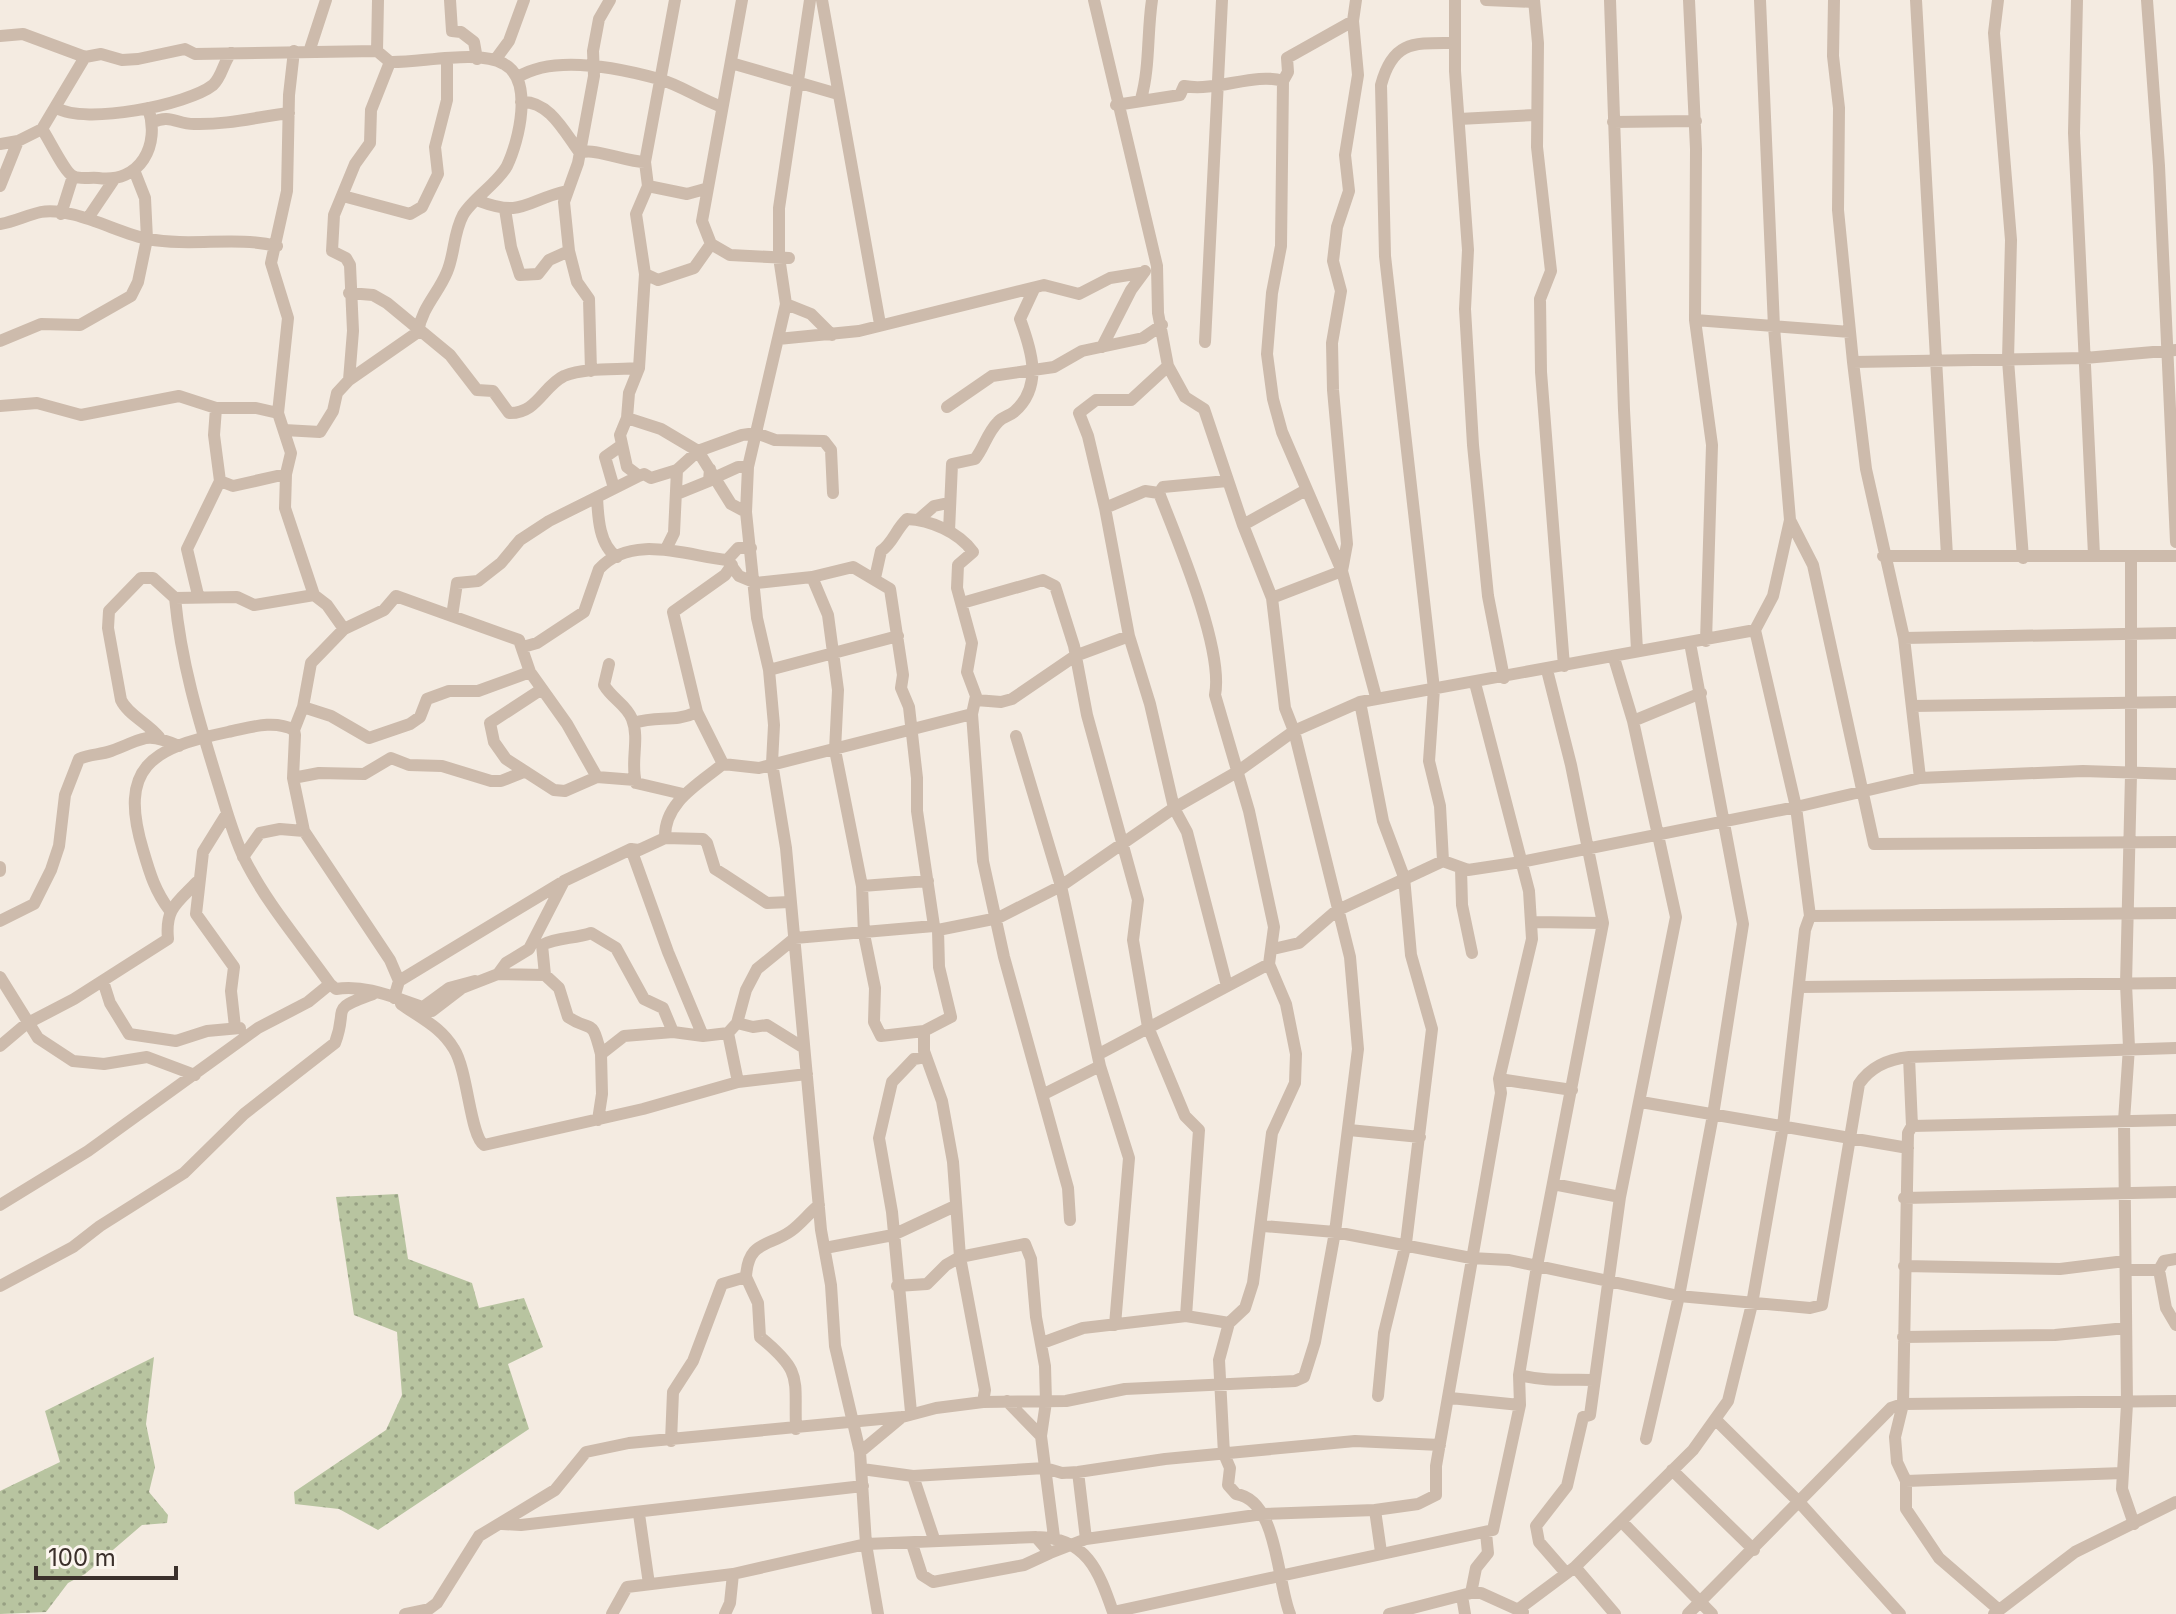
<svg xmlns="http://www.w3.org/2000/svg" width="2176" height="1614" font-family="Inter,sans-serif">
<defs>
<pattern id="grass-dots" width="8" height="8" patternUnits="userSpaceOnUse" patternTransform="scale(2)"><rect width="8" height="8" fill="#b8c4a0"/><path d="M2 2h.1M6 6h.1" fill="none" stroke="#97a083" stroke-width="1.8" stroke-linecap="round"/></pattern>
</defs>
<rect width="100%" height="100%" fill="#f4ebe1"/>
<path fill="url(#grass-dots)" d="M398,1194L408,1259L472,1283L479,1308L524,1298L543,1347L508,1364L529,1429L378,1530L339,1509L295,1504L294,1492L386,1430L402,1395L397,1332L354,1315L336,1197Z
M154,1357L146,1424L155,1467L149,1492L168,1515L167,1523L142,1525L85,1574L68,1583L46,1612L0,1614V1491L60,1462L45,1411Z"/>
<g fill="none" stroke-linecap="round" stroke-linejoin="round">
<path stroke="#cdbbac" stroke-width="12" d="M450,0L452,31L461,32L474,42L477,59
M675,0L645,162L648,186L636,214L645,274L639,368L629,393L627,418L620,435L627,467L639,476L644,474L651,478L677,470L698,451L742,435L756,433L775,440L824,441L831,450L833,493
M742,0L702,221L711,244L730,255L789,258
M810,0L779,208V257L786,304L748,467L746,512L757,618L769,670L774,725L772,763L786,848L821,1230L831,1285L835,1346L860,1452L866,1544L878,1614
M822,0L880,324
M1455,0V71L1468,250L1465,309L1473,445L1488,596L1504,678
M1486,0L1534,2
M1534,0L1538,43L1537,147L1551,271L1540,299L1541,372L1564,666
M1610,0L1624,410L1637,650
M1689,0L1696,149L1695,320L1712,445L1706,641
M1834,0L1833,56L1839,108L1838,210L1853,362L1866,469L1904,638L1920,778
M1916,0L1947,556
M1998,0L1994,33L2011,240L2008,360L2023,558
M2077,0L2074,133L2094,555
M2147,0L2159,166L2176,542
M0,36L23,34L85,57L101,54L122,60L138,59L185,49L195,54L377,51
M294,51L289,95L287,191L271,263L288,318L278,413L291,453L286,474L285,508L314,595L327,605L344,629
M309,52L326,0
M495,60L509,41L524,0
M731,63L838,94
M518,77C555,54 619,68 659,79C680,85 700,99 722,107
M1283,81L1281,246L1272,293L1267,354L1273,399L1282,432L1342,571L1376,697
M1141,99C1150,67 1147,33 1152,0
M521,102C549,100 565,133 580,153C594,147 625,162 645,162
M1116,105L1180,95L1184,86C1217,92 1255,72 1283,81L1288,72L1287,58L1353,21
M57,108C84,125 188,105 213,85C222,77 223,63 231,53
M1459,119L1535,115
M153,122C170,114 177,124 194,124C227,125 257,117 289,113
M1613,122L1696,121
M42,129C49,139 65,173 73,176C81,180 89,177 98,178C140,184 161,145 148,108
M0,144L18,141L42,129L85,57
M0,186L18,141
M648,186L687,194L705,189
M343,196L410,214L422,207L438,174L435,147L447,100V60
M479,201C524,218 526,200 567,191
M505,209L511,247L520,275L538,274L549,260L569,251
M61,214L73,176
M88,218L113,181
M0,224C14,222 27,215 41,212C71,206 120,234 148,239C192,247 235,236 277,246
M645,274L658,280L694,268L711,244
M349,293L373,295L387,303L450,355L477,390L493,391L509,413C537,414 543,386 564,376C587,367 615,370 639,368
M786,304L811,314L832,335
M1695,320L1850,332
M778,339L859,331L1044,285L1079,294L1110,278L1141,273
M0,341L41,324L80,325L131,296L138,282L147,239L145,198L134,170
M1205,342L1222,0
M1102,347L1131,290L1145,271
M1853,362L2085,358L2176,350
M1168,366L1131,400H1096L1079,413L1088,436L1105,508L1129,636L1150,704L1174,808L1187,832L1227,986
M591,371L589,299L577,282L569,251L564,202L578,163L594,76L593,51L599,19L610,0
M349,380L353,331L350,265L346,258L332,251L334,215L355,164L370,143L371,110L390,62
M0,406L37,403L81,415L179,396L216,408H256L278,413
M947,407L992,376L1054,367L1082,351L1143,338L1162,325
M216,408L214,435L220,481
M627,418L661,429L698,451L731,504L746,512
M284,430L320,432L333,411L337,393L349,380L418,332C422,307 438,294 447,272C455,253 453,234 463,215C472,199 498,183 507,166C519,141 534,80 504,64C479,49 420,63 390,62L377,51L378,0
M716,477L738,467H748
M614,488L605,457L622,445
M1159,493L1163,487L1227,481
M677,494L709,481L710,469
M597,497C598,517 599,545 617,557
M1105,508L1145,491L1159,493C1177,539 1224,649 1215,695L1249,811L1274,927L1269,964L1286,1004L1296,1054L1295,1083L1272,1133L1253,1283L1245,1308L1229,1323L1219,1360L1224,1454L1230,1468L1228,1485L1236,1494C1278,1500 1277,1583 1290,1614
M918,520L934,506L948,503
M1790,520L1813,565L1874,844L2176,842
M1243,525L1306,490
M949,531L952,464L975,459C984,448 987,433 998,422C1002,417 1009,416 1014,412C1044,386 1031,349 1020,319L1034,289
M667,547L674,533L677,470
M1883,556H2176
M2131,557V775L2126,984L2129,1047L2124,1121L2127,1404L2122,1489L2134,1524
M727,560L738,548H751
M732,565L725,575L673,612L697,712L723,764L759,768L972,714
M1342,571L1347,544L1333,390L1332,343L1341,291L1333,261L1337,227L1349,191L1345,155L1358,75L1353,21L1356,0
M812,577L853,567L890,589L903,675L901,688L909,707L917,778V811L934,926
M875,578L881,551C893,543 896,529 907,519C930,520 959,532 973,552L958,565L957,588L972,643L967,672L976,696L972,714L983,861L1004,957L1068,1188L1070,1220
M198,595L187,549L220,481L233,486L286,474
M175,598L237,597L254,605L314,595
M1272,598L1342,571
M962,603L1043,580L1055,586L1074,646L1087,715L1138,900L1133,940L1148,1027L1185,1116L1199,1130L1186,1316
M452,616L457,583L478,581L501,563L520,540L549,521L639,476
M1904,638L2176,633
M523,647L537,643L584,612L599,569C632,533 688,556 727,560L739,576L756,583L812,577L828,615L838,690L835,750L862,886L864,934L875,988L874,1022L881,1036L924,1031
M609,664L604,685C612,699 626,704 632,719C640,739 630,762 636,783L683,794
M769,670L898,636
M542,689L490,723L494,742L506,759L554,790L565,791L597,777L635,780
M976,700L1001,702L1012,699L1075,656L1129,636
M1360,702L1383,821L1404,877L1411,955L1432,1029L1406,1243L1384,1333L1378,1396
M1912,706L2176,702
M303,707L331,716L369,738L410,724L420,717L427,699L449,691H478L530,672
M1633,721L1701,693
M634,723C658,715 674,723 697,712
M294,730L303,707L311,663L344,629L384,610L396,596L519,640L530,672L567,724L597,777
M1016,736L1061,886L1100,1066L1129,1158L1115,1325
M159,737C148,723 128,715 121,700L108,628L109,611L141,578H153L175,598C181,663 199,721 218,783C226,808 232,833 244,858C266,903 301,943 330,984L336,989C365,984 395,998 423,1007L449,988L475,981
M293,778L319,773L364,774L391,758L409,765L442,766L491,781H501L524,772
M226,815L203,852L196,914L234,967L231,991L235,1027
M665,838C664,802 699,784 723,764
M243,857L260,833L280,829L304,831
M1443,861L1440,806L1429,761L1434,689L1385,256L1381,85C1393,40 1414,43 1455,43
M0,867V871
M1461,868L1462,905L1472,953
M862,886L928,881
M170,911C155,891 150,874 143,850C118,767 151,748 228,732C249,728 273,719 294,730L295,735L293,778L304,831L390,960L399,981L394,998
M1810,916L2176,913
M0,921L34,904L51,870L59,846L65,795L79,759C90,754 100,755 111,751C143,740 143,730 179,746
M1533,922L1603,923
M938,930L939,967L951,1017L924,1031V1051L942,1101L953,1162L960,1257L985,1390L983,1402
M1273,949L1299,943L1336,911L1443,861L1468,870L1521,862L1796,807L1920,778L2083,771L2176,774
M498,974L545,975L542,945C558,937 574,939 591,933L616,948L644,999L663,1008L673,1032L703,1036L728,1033L737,1023L746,990L757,969L795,938L934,926L938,930L998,918L1061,886L1174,808L1237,772L1294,731L1360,702L1755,630L1773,596L1790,520L1774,327L1760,0
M545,975L559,988L568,1017C593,1034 591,1015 601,1054
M0,977L38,1038L73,1061L104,1064L147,1057L195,1075
M103,981L110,1003L129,1034L176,1041L207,1031L240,1028
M399,981L561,883
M1800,987L2176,983
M401,1004C422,1019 441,1027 454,1049C468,1071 470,1136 484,1145L643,1109L738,1082L807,1074
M417,1011H432L462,988L498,974L506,963L529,949L564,881L631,849
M737,1023L753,1027L767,1025L804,1048
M728,1033L738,1082
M703,1036L668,952L631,849L639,850L665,838L703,839L707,843L715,869L723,874L767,903L790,902
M0,1046L26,1024L74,999L168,939C165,908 177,903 197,882
M1099,1054L1269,964
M1909,1057L1912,1126L1908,1133L1903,1404L1895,1437L1897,1462L1906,1481V1509L1939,1558L1998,1609
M1499,1079L1572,1090
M1044,1094L1100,1066
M1641,1102L1908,1148
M598,1120L602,1094L601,1054L624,1036L673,1032
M1912,1126L2176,1120
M1349,1130L1420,1137
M1553,1184L1620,1197
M1904,1198L2176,1192
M0,1205L88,1151L258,1028L308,1002L330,984
M1263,1226L1335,1232L1471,1258L1509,1260L1679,1296L1810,1308L1822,1305L1859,1084C1871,1066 1889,1059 1909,1057L2176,1048
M825,1248L893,1235L955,1206
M2176,1259L2164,1261L2159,1270L2166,1308L2176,1325
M1904,1266L2060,1269L2125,1261
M2126,1270H2159
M746,1277L758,1303L760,1337C804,1373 794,1378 796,1429
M0,1286L73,1247L100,1226L184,1173L244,1114L335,1043C349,1007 327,1010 373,994
M897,1286L927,1284L946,1265L960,1257L1025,1244L1031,1259L1036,1317L1045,1366L1046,1402L1041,1436L1054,1537
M1903,1337L2055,1335L2126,1328
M1042,1343L1083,1328L1186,1316L1229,1323
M1519,1375C1545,1382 1568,1379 1594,1380
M1450,1398L1520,1405
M1007,1401L1041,1436
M911,1412L892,1212L879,1138L892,1082L914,1059L926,1057
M1716,1420L1799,1502L1900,1614
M1646,1439L1679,1296L1713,1115L1743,924L1690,643
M671,1441L673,1392L693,1361L722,1284L746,1277C748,1240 769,1247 791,1231C801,1224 809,1213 819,1205
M860,1452L902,1417L936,1408L983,1402L1066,1401L1125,1389L1295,1381L1304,1377L1315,1342L1335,1232L1358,1049L1350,957L1294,731L1285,708L1272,598L1243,525L1204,409L1185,397L1168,366L1158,313L1157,266L1094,0
M862,1469L913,1476L1045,1468L1062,1473L1078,1472L1165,1459L1355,1441L1440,1445
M1672,1470L1754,1550
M1078,1472L1086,1539
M913,1476L934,1539
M1906,1481L2123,1473
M1375,1510L1381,1552
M639,1514L649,1584
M1622,1522L1712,1614
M502,1524L521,1525L863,1486
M1036,1537C1087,1537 1099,1572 1113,1612L1493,1530L1520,1405L1519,1375L1537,1266L1603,923L1571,765L1547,670
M912,1544L922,1575L933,1582L1024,1565L1050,1553
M1575,1567L1693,1450L1728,1401L1752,1304L1783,1126L1805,930L1810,916L1796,807L1755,630
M1566,1573L1539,1542L1536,1526L1567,1486L1583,1417L1590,1415L1620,1197L1676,917L1633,721L1614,658
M1471,1593H1481L1523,1612
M1462,1596L1465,1614
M1520,1608L1575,1567L1615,1614
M405,1614L429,1609L437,1603L479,1536L555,1490L586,1452L629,1443L902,1417
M612,1614L627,1587L733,1574L866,1544L1036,1537L1050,1553L1086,1539L1263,1514L1375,1510L1418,1504L1436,1495V1466L1501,1093L1499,1079L1532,939L1529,891L1475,683
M725,1614L730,1603L733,1574
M1389,1614L1471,1593L1476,1568L1488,1553L1486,1533
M1688,1614L1891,1408L1903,1404L2176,1401
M1994,1614L2075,1552L2176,1502"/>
</g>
<path d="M36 1566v12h140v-12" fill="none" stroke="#3b302b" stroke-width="4"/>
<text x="48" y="1566" font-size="24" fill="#3b302b" stroke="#fbf5ee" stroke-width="6" paint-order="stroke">100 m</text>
</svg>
